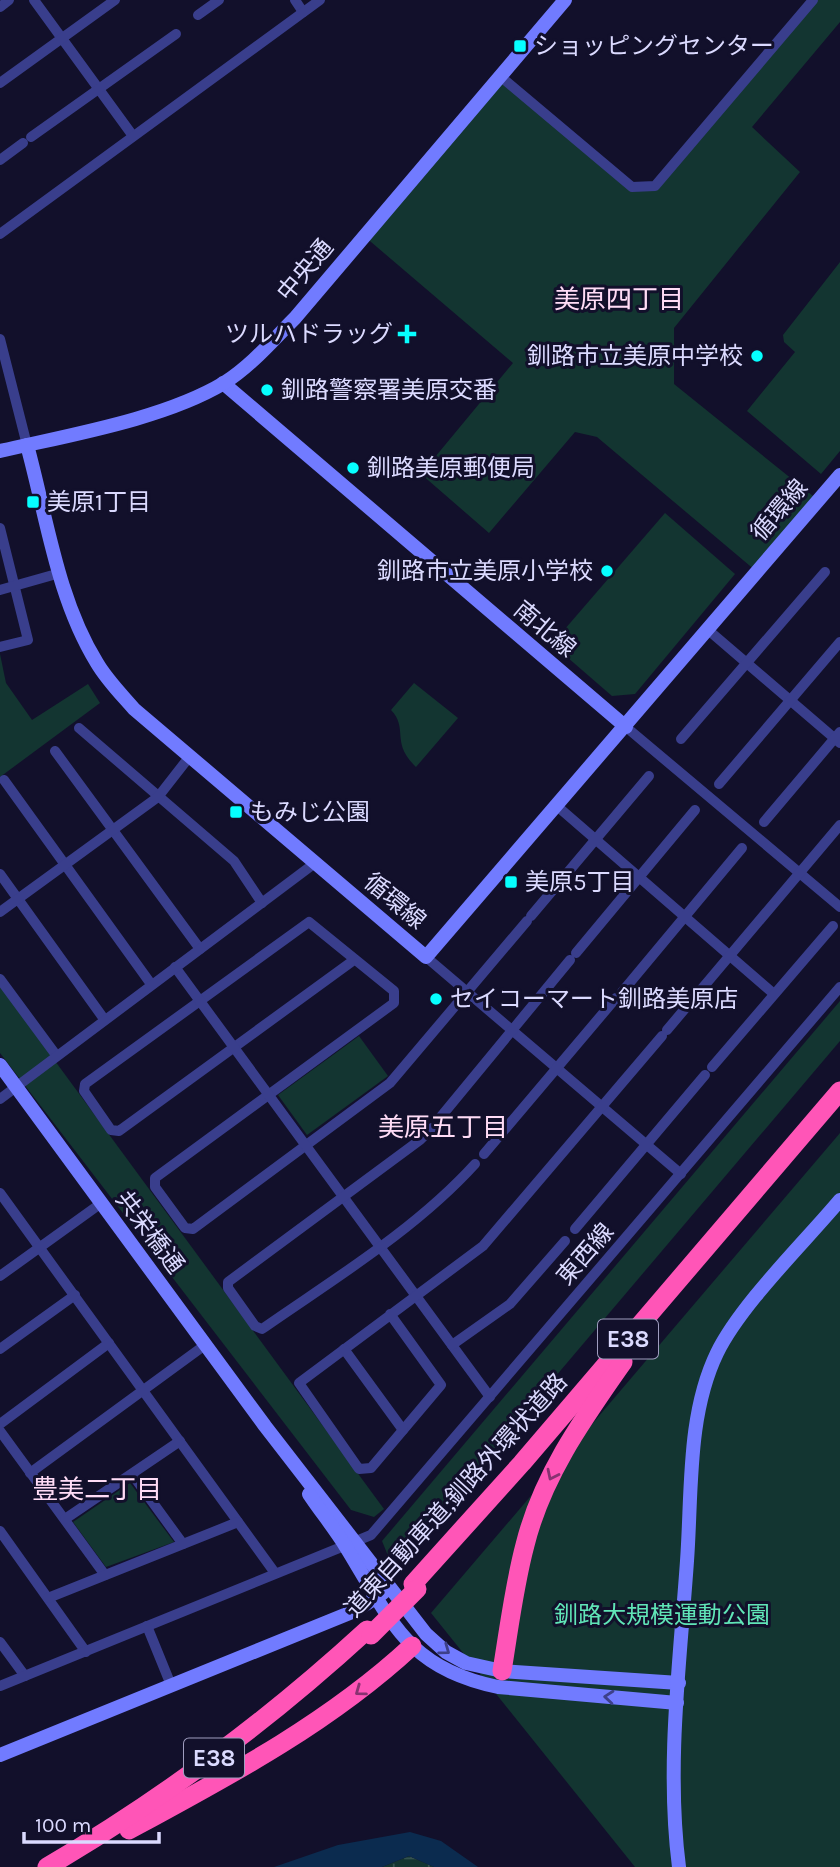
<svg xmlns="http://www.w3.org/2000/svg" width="840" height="1867" viewBox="0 0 840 1867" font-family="Karla,'Noto Sans JP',sans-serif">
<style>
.wetland{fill:url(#wetland-marsh)}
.park{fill:#133531}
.water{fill:#0b2b4f}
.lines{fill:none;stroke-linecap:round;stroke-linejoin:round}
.street{stroke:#393e8c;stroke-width:10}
.secondary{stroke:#717bff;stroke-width:14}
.highway{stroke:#ff55b7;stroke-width:19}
.highway-bridge{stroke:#ff55b7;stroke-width:19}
.oneway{stroke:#883271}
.oneway2{stroke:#3d408a}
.poi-dot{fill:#06ffff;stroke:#12102b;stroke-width:2.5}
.labels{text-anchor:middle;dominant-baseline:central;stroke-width:6;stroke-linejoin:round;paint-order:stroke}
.shield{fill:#12102b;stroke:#9f9dbf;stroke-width:2}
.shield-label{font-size:23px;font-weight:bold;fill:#dbdaff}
.poi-label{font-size:24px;fill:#dbdaff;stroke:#12102b;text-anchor:start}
.street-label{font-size:24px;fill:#dbdaff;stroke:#12102b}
.park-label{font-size:24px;fill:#60e5b7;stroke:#12102b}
.neighbourhood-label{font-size:26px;fill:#ffdcf6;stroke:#12102b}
</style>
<defs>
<pattern id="wetland-marsh" width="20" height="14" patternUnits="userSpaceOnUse" patternTransform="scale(1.75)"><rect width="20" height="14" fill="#133531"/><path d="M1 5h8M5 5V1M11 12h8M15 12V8" fill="none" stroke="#355250"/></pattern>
</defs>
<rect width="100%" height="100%" fill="#12102b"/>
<!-- wetland -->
<path class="wetland" d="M409,1856L434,1867H382Z"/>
<!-- park -->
<g class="park">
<path d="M813,0H840V22L752,127L800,172L674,328V384L818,500L756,571L597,437L575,432L489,533L421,474L513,363L364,236L500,76L632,187L655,186Z"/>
<path d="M840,262V451L821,474L747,411L795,352L784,342L783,335Z"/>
<path d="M665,513L735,574L635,694L612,696L552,644Z"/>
<path d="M0,654L6,683L32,720L88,684L100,703L0,777Z"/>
<path d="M414,683L458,718L416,767C390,742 409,729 391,710Z"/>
<path d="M0,986L384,1509L374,1517L351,1510L0,1053Z"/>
<path d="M840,1001V1041L393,1568L382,1541Z"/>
<path d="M359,1036L388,1076L307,1135L278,1095Z"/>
<path d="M840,1133V1867H635L431,1613Z"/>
<path d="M130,1483L174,1542L106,1567L73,1522Z"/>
</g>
<!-- water -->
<path class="water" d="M410,1832L441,1841L478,1867H434L409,1856L382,1867H274L338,1845Z"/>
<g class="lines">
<!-- street -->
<g class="street">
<path d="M34,0L133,136"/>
<path d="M295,0L303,12"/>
<path d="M0,7L9,0"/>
<path d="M198,15L219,0"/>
<path d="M500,76L632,187L655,186L813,0"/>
<path d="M0,83L115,0"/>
<path d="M31,137L176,34"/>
<path d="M0,160L23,143"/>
<path d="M0,234L320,0"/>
<path d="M0,339L27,445"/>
<path d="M0,528L28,640L0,647"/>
<path d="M0,590L60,573"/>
<path d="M707,629L840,743"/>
<path d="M626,727L840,907"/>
<path d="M79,728L234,861L262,903"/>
<path d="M681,739L825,572"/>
<path d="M55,751L200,949"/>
<path d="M4,780L151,984"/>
<path d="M719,784L840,642"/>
<path d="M557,806L774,994"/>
<path d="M764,822L840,732"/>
<path d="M0,874L104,1019"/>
<path d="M0,912L158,797L190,756"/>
<path d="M531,916L649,776"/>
<path d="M576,953L695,810"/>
<path d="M426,957L681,1174"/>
<path d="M354,960L119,1131L111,1130L84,1091L85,1084L309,922L394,991V1003L155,1178V1187L185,1228L193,1229L390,1083L527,921"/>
<path d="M175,967L490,1397"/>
<path d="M0,979L56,1055"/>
<path d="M622,992L742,848"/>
<path d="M667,1030L840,825"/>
<path d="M712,1067L833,926"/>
<path d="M0,1099L315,863"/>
<path d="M439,1119L570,960"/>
<path d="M432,1128L420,1140L228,1282V1288L255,1326L262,1329C335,1278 415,1230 475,1164"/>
<path d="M484,1154L616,998"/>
<path d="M0,1193L275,1573"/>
<path d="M575,1229L705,1075"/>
<path d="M0,1276L100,1204"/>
<path d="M390,1314L441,1385L371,1468L359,1469L299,1383L483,1246L662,1036"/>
<path d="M452,1345L510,1304L565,1241"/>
<path d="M0,1349L75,1295"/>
<path d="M344,1349L403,1430"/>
<path d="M0,1424L109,1343"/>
<path d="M0,1431L105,1575"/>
<path d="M30,1473L205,1345"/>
<path d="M132,1474L183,1544"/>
<path d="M65,1519L180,1441"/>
<path d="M0,1531L86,1652"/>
<path d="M48,1598L238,1522"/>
<path d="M147,1626L171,1685"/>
<path d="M0,1642L25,1676"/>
<path d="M0,1686L371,1535L840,987"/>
</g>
<!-- secondary -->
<g class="secondary">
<path d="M223,383L626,727"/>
<path d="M27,445C47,518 57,598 97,663C107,680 121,694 134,709L426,957L840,475"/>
<path d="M0,451C69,435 164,419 224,383C251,366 272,341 295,318L565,0"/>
<path d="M0,1065L265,1426L426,1634L446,1652L466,1663L502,1671L679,1683"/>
<path d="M309,1494C321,1512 335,1529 346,1547C391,1620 406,1668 498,1687L677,1703"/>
<path d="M0,1755L357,1610L383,1593"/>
<path d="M679,1867C666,1766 680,1662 687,1561C692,1492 687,1415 717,1353C741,1304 804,1243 840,1200"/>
</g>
<!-- highway -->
<g class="highway">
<path d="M413,1584L522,1463L840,1091"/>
<path d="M502,1671C509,1629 514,1586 525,1545C542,1476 583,1419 623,1362"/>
<path d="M129,1830C229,1776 329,1723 412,1646"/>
<path d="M47,1867C163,1799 269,1720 367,1630"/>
</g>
<!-- highway-bridge -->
<path class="highway-bridge" d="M371,1635L417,1589"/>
</g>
<!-- one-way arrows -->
<defs><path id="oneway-chevron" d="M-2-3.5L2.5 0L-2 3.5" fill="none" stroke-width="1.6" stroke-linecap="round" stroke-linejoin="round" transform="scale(1.75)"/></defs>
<g class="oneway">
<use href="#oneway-chevron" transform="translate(552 1475) rotate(116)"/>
<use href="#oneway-chevron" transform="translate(360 1691) rotate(144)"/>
</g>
<g class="oneway2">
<use href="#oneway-chevron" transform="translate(445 1650) rotate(36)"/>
<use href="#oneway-chevron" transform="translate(609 1697) rotate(-175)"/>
</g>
<!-- markers -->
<g class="poi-dot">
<rect x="513" y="39" width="14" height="14" rx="3.5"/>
<path d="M403.5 323.5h7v7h7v7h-7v7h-7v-7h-7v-7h7z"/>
<circle cx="757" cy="356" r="7"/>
<circle cx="267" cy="390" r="7"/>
<circle cx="353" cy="468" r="7"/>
<rect x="26" y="495" width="14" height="14" rx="3.5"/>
<circle cx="607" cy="571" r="7"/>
<rect x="229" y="805" width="14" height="14" rx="3.5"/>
<rect x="504" y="875" width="14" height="14" rx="3.5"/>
<circle cx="436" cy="999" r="7"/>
</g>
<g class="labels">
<!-- shield labels -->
<g class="shield">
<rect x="598" y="1319.5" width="60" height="39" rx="5"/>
<rect x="184" y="1738.5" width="60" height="39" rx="5"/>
</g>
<g class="shield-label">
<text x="628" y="1339">E38</text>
<text x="214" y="1758">E38</text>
</g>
<!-- poi labels -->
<g class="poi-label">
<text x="534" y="46">ショッピングセンター</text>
<text x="393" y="334" text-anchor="end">ツルハドラッグ</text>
<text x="743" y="356" text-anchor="end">釧路市立美原中学校</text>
<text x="281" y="390">釧路警察署美原交番</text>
<text x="367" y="468">釧路美原郵便局</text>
<text x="47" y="502">美原1丁目</text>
<text x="593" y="571" text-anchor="end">釧路市立美原小学校</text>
<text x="250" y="812">もみじ公園</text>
<text x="525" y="882">美原5丁目</text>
<text x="450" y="999">セイコーマート釧路美原店</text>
</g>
<!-- street labels -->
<g class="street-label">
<text transform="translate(305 270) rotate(-50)">中央通</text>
<text transform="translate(779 510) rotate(-49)">循環線</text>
<text transform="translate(545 629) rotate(40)">南北線</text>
<text transform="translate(395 901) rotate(40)">循環線</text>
<text transform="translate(150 1232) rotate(53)">共栄橋通</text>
<text transform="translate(585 1254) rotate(-49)">東西線</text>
<text transform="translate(456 1495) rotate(-48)">道東自動車道;釧路外環状道路</text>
</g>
<!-- park labels -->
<g class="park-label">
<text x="662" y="1615">釧路大規模運動公園</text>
</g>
<!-- neighbourhood labels -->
<g class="neighbourhood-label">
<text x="619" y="299">美原四丁目</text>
<text x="443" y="1127">美原五丁目</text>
<text x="97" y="1489">豊美二丁目</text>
</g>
</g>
<!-- scale -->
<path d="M24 1832v10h135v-10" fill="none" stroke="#dbdaff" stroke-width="3.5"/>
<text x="35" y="1832" font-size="21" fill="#dbdaff" stroke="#12102b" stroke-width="5" paint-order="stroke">100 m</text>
</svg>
